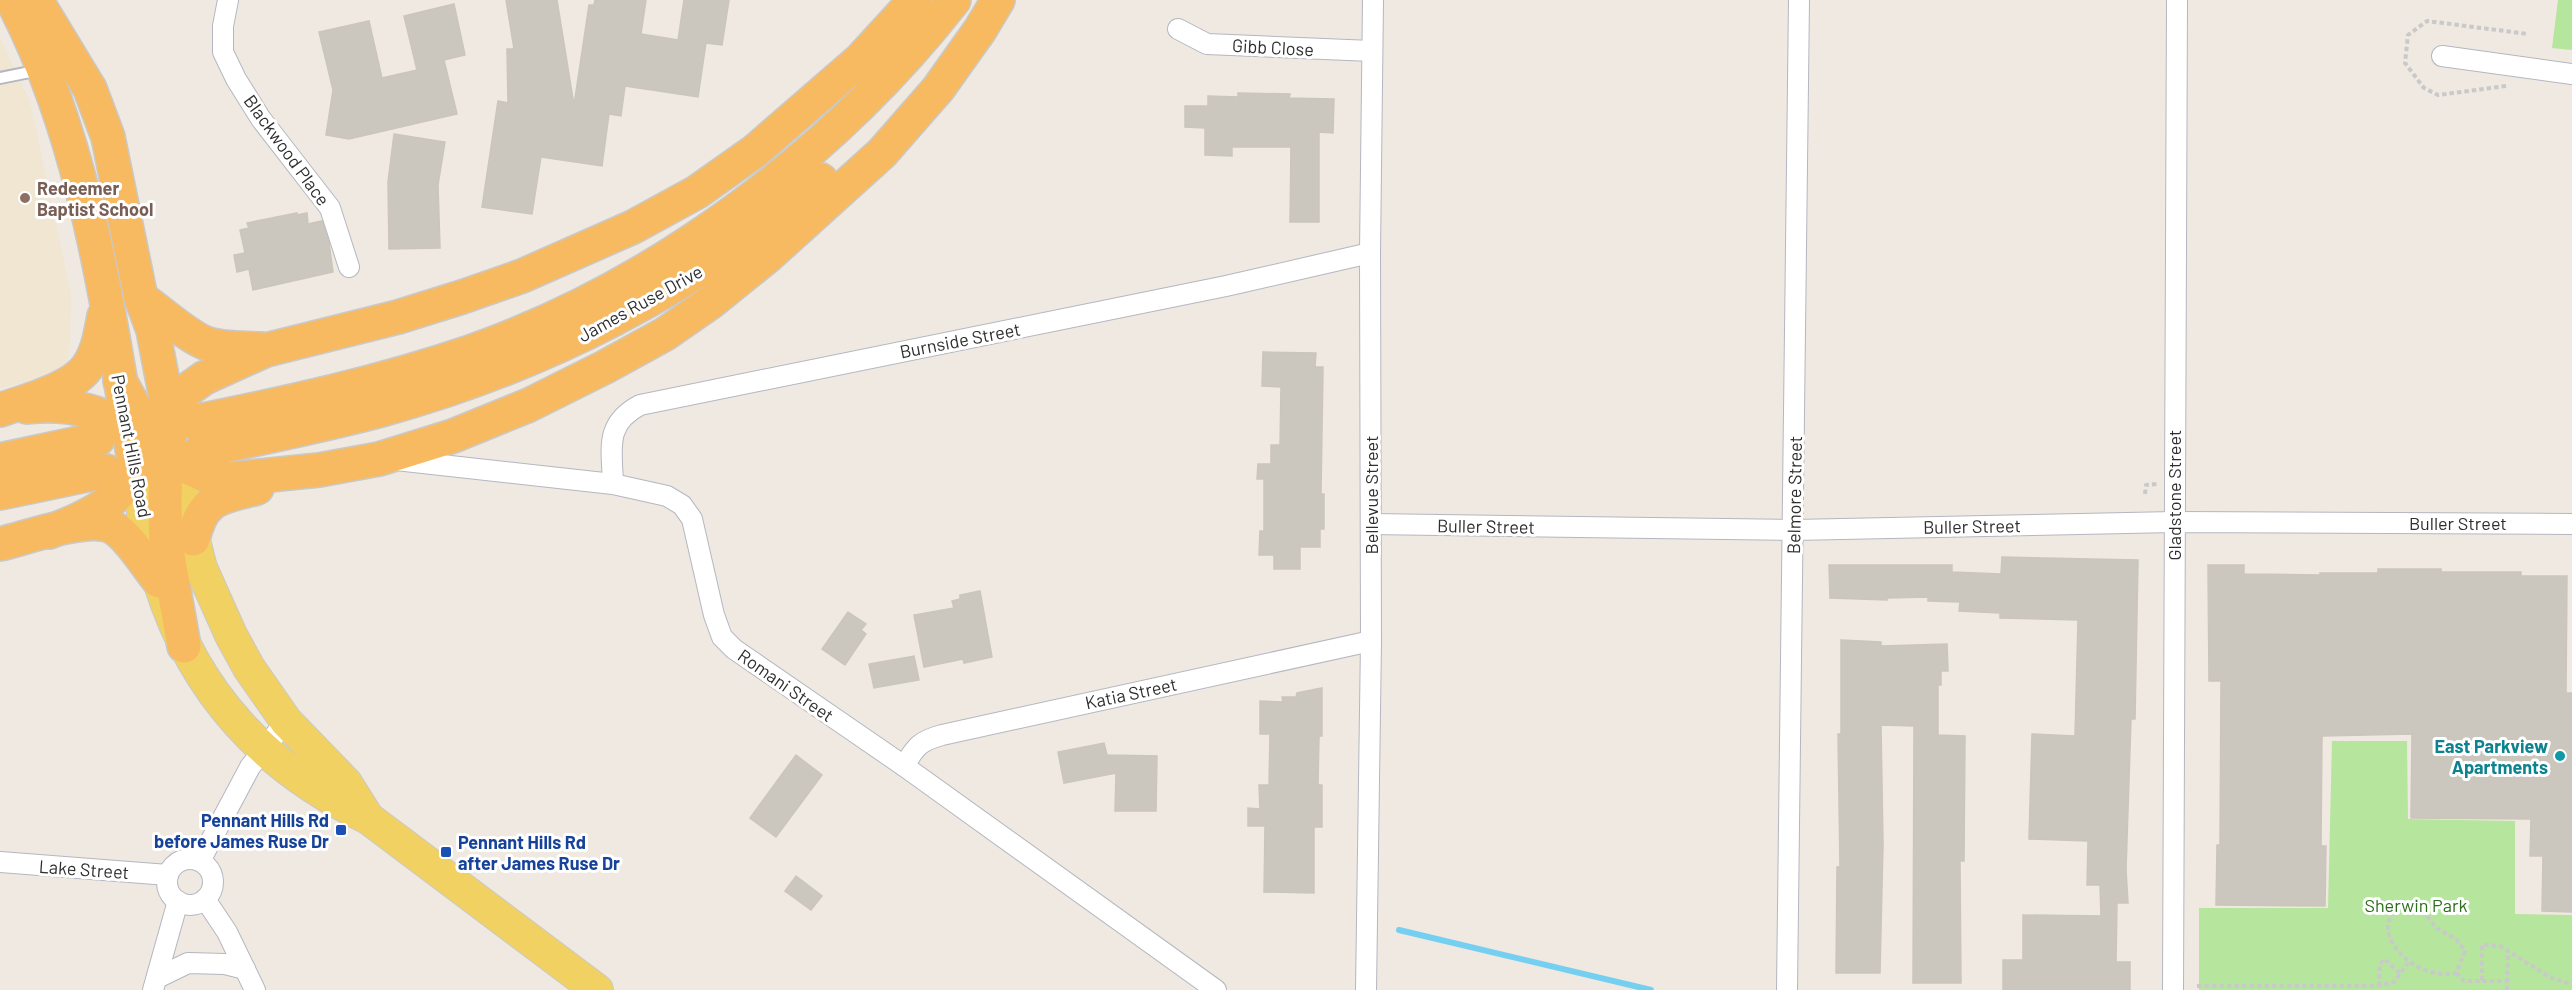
<svg xmlns="http://www.w3.org/2000/svg" width="2572" height="990" viewBox="0 0 2572 990" font-family="Barlow,sans-serif">
<style>
.education{fill:#f0e6d1}
.green{fill:#b6e59e}
.lines{fill:none;stroke-linecap:round;stroke-linejoin:round}
.stream{stroke:#75cff0;stroke-width:6}
.building{fill:#cbc7bf;stroke:#cbc5ba;stroke-width:1.5}
.service-casing{stroke:#b4b7c1;stroke-width:14}
.minor-casing{stroke:#b4b7c1;stroke-width:22}
.primary-casing{stroke:#c9c9c9;stroke-width:34}
.trunk-casing{stroke:#c9c9c9;stroke-width:36}
.path{stroke:#c9c9c9;stroke-width:4;stroke-dasharray:4.5 3;stroke-linecap:butt}
.service{stroke:#fff;stroke-width:10}
.minor{stroke:#fff;stroke-width:20}
.primary{stroke:#f2d163;stroke-width:32}
.trunk{stroke:#f8ba60;stroke-width:33}
.education-dot{fill:#8d6e63;stroke:#fff;stroke-width:2}
.culture-dot{fill:#0f9aa8;stroke:#fff;stroke-width:2}
.transit-dot{fill:#1a4fb4;stroke:#fff;stroke-width:2}
.labels{text-anchor:middle;dominant-baseline:central;stroke-width:6;stroke-linejoin:round;paint-order:stroke}
.street-label{font-size:18px;fill:#2e2e2e;stroke:#fff}
.education-label{font-size:18px;font-weight:bold;fill:#785e54;stroke:#fff;text-anchor:start}
.culture-label{font-size:18px;font-weight:bold;fill:#0d838f;stroke:#fff;text-anchor:end}
.transit-label{font-size:18px;font-weight:bold;fill:#164399;stroke:#fff;text-anchor:end}
.park-label{font-size:18px;fill:#2c6e1b;stroke:#fff}
</style>
<rect width="100%" height="100%" fill="#efe9e1"/>
<!-- education -->
<path class="education" d="M0,38L30,102L71,295L70,339L66,373L0,388Z"/>
<!-- green -->
<g class="green">
<path d="M2558,0H2572V50L2552,48Z"/>
<path d="M2332,741H2407L2408,819L2515,821V914L2572,915V990H2199V908H2328Z"/>
</g>
<g class="lines">
<!-- stream -->
<path class="stream" d="M1399,930L1651,990"/>
</g>
<!-- building -->
<g class="building">
<path d="M506,0H557L574,105L589,5H594L595,0H646L641,34L678,40L684,0H729L722,45L706,43L698,97L625,86L621,116L609,114L602,166L541,157L532,214L482,207L498,101L508,103L507,49H514Z"/>
<path d="M454,4L465,55L444,60L457,114L349,139L326,135L333,90L319,32L369,21L382,78L417,70L404,16Z"/>
<path d="M1238,93L1290,94L1289,98L1334,99L1333,133L1319,132V222H1290L1291,147H1232V156L1205,155V128L1185,127V106H1208V96L1238,97Z"/>
<path d="M394,134L445,142L438,185L440,248L389,249L388,182Z"/>
<path d="M297,213V215L307,213L308,224L322,221L329,243L333,272L253,290L249,269L237,272L234,255L245,253L240,230L249,228L247,223Z"/>
<path d="M1263,352L1316,353L1315,367H1323L1321,494H1324V529H1320V547H1300V569H1274V555H1259L1260,531H1264V479H1257L1258,464H1271V445H1280L1281,387L1262,386Z"/>
<path d="M2002,557L2138,560L2135,719H2131L2126,870L2128,903H2117L2116,962H2130V990H2003V960H2023V915L2101,916L2100,885H2087L2088,841L2029,839L2032,734L2075,736L2078,620L2000,618V613L1959,611L1960,602L1928,601V597L1887,598V600L1830,598L1829,565H1952V572L2001,574Z"/>
<path d="M2208,565H2244V574L2320,575V573H2378V569H2441V572H2521V576H2567L2566,693H2572V912L2542,911L2543,856H2530L2531,819L2411,818L2412,734L2322,736L2321,846H2326L2325,906L2216,905L2217,845H2220L2221,681H2209Z"/>
<path d="M980,591L992,657L964,663L963,659L924,667L914,615L954,608L952,601L960,599V595Z"/>
<path d="M848,612L866,624L861,630L866,634L845,665L822,649Z"/>
<path d="M1841,640L1881,642V646L1947,644L1948,671H1941V685H1938V735L1965,736L1964,861H1960L1961,983H1913L1914,726L1881,725L1883,844L1880,973H1836L1837,867H1840L1838,734H1841Z"/>
<path d="M914,656L919,680L874,688L869,664Z"/>
<path d="M1322,688V736H1319L1318,785H1322V827H1314V893L1264,892L1265,826H1248V808L1260,809L1259,785H1269L1270,734H1260V701L1283,702L1282,697H1296L1297,693Z"/>
<path d="M1104,743L1107,755L1157,756L1156,811H1115L1116,773L1064,783L1058,752Z"/>
<path d="M796,755L822,775L776,837L750,818Z"/>
<path d="M796,876L822,896L811,910L785,891Z"/>
</g>
<g class="lines">
<defs>
<path id="service" d="M0,78L40,70"/>
<g id="minor">
<path d="M228,0L223,26V52L236,79L261,119L330,208L349,267"/>
<path d="M1178,29L1207,44L1372,51"/>
<path d="M2442,56L2572,74"/>
<path d="M396,460L613,484L667,496L682,505L692,519L714,615L722,637L734,649L904,766L1216,990"/>
<path d="M613,484C612,449 604,424 640,405L1226,286L1370,253"/>
<path d="M1371,524L1794,530L2174,522L2572,524"/>
<path d="M904,766C916,746 920,741 942,735L1371,641"/>
<circle cx="190" cy="882" r="23"/>
<path d="M200,861L250,767L286,721"/>
<path d="M0,862L168,875"/>
<path d="M205,899L227,932L255,990"/>
<path d="M157,978L188,963L225,964L245,969"/>
<path d="M153,990L178,901"/>
<path d="M1366,990L1371,641L1370,253L1373,0"/>
<path d="M1787,990L1799,0"/>
<path d="M2173,990L2177,0"/>
</g>
<g id="primary">
<path d="M178,458L183,498L201,568L231,635L249,668L286,721L346,783L368,818"/>
<path d="M136,472C143,509 148,548 160,584C195,694 265,768 368,818L597,990"/>
</g>
<g id="trunk">
<path d="M12,0C88,145 108,313 136,472"/>
<path d="M36,0L90,89L108,137L141,298L153,330L171,424"/>
<path d="M141,298C160,311 189,338 208,344C224,349 244,348 261,349"/>
<path d="M120,381L146,428L189,468L209,477L231,479L319,470L379,459L453,436L529,405L605,367L665,334L711,302L768,256L882,153L938,89L980,30L998,0"/>
<path d="M27,407C67,402 110,411 140,440"/>
<path d="M0,410C25,401 73,389 88,366C98,352 101,332 104,316"/>
<path d="M194,422C287,403 379,383 470,352C656,287 833,155 954,0"/>
<path d="M200,451C260,438 321,426 381,410C542,366 695,288 821,180"/>
<path d="M0,460L98,439"/>
<path d="M0,493L106,471"/>
<path d="M49,532C89,516 133,498 142,451"/>
<path d="M193,539C203,497 219,498 257,488"/>
<path d="M0,544C26,538 90,514 114,528C130,538 146,565 159,581"/>
<path d="M184,646L166,545L165,505L166,447L183,393L204,378L266,350L398,317L462,297L522,276L633,227L697,192L755,151L861,59L915,0"/>
</g>
</defs>
<!-- service casing -->
<use href="#service" class="service-casing"/>
<!-- minor casing -->
<use href="#minor" class="minor-casing"/>
<!-- primary casing -->
<use href="#primary" class="primary-casing"/>
<!-- trunk casing -->
<use href="#trunk" class="trunk-casing"/>
<!-- path -->
<g class="path">
<path d="M2506,86L2438,95L2424,88L2405,63L2408,35L2427,21L2528,34"/>
<path d="M2145,494L2146,485L2157,484"/>
<path d="M2403,903L2419,905L2436,928L2457,940L2465,951L2456,973C2416,982 2361,931 2403,903Z"/>
<path d="M2456,973L2464,981H2482V945L2500,946L2551,978L2572,984"/>
<path d="M2482,981H2507"/>
<path d="M2197,986H2377L2394,982L2408,963"/>
<path d="M2379,986L2380,964L2384,959L2401,974"/>
<path d="M2507,990L2508,951"/>
</g>
<!-- service -->
<use href="#service" class="service"/>
<!-- minor -->
<use href="#minor" class="minor"/>
<!-- primary -->
<use href="#primary" class="primary"/>
<!-- trunk -->
<use href="#trunk" class="trunk"/>
</g>
<!-- markers -->
<circle class="education-dot" cx="25" cy="198" r="6"/>
<circle class="culture-dot" cx="2560" cy="756" r="6"/>
<g class="transit-dot">
<rect x="335" y="824" width="12" height="12" rx="3"/>
<rect x="440" y="846" width="12" height="12" rx="3"/>
</g>
<g class="labels">
<!-- street labels -->
<g class="street-label">
<text transform="translate(1273 47) rotate(3)">Gibb Close</text>
<text transform="translate(287 150) rotate(54)">Blackwood Place</text>
<text transform="translate(640 303) rotate(-29)">James Ruse Drive</text>
<text transform="translate(960 340) rotate(-11)">Burnside Street</text>
<text transform="translate(132 446) rotate(79)">Pennant Hills Road</text>
<text transform="translate(1371 495) rotate(-90)">Bellevue Street</text>
<text transform="translate(1794 495) rotate(-89)">Belmore Street</text>
<text transform="translate(2174 495) rotate(-90)">Gladstone Street</text>
<text x="2458" y="523">Buller Street</text>
<text transform="translate(1486 526) rotate(1)">Buller Street</text>
<text transform="translate(1972 526) rotate(-1)">Buller Street</text>
<text transform="translate(786 685) rotate(35)">Romani Street</text>
<text transform="translate(1131 693) rotate(-12)">Katia Street</text>
<text transform="translate(84 869) rotate(4)">Lake Street</text>
</g>
<!-- education labels -->
<g class="education-label">
<text x="37" y="188">Redeemer<tspan x="37" dy="21">Baptist School</tspan></text>
</g>
<!-- culture labels -->
<g class="culture-label">
<text x="2548" y="746">East Parkview<tspan x="2548" dy="21">Apartments</tspan></text>
</g>
<!-- transit labels -->
<g class="transit-label">
<text x="329" y="820">Pennant Hills Rd<tspan x="329" dy="21">before James Ruse Dr</tspan></text>
<text x="458" y="842" text-anchor="start">Pennant Hills Rd<tspan x="458" dy="21">after James Ruse Dr</tspan></text>
</g>
<!-- park labels -->
<g class="park-label">
<text x="2416" y="905">Sherwin Park</text>
</g>
</g>
</svg>
